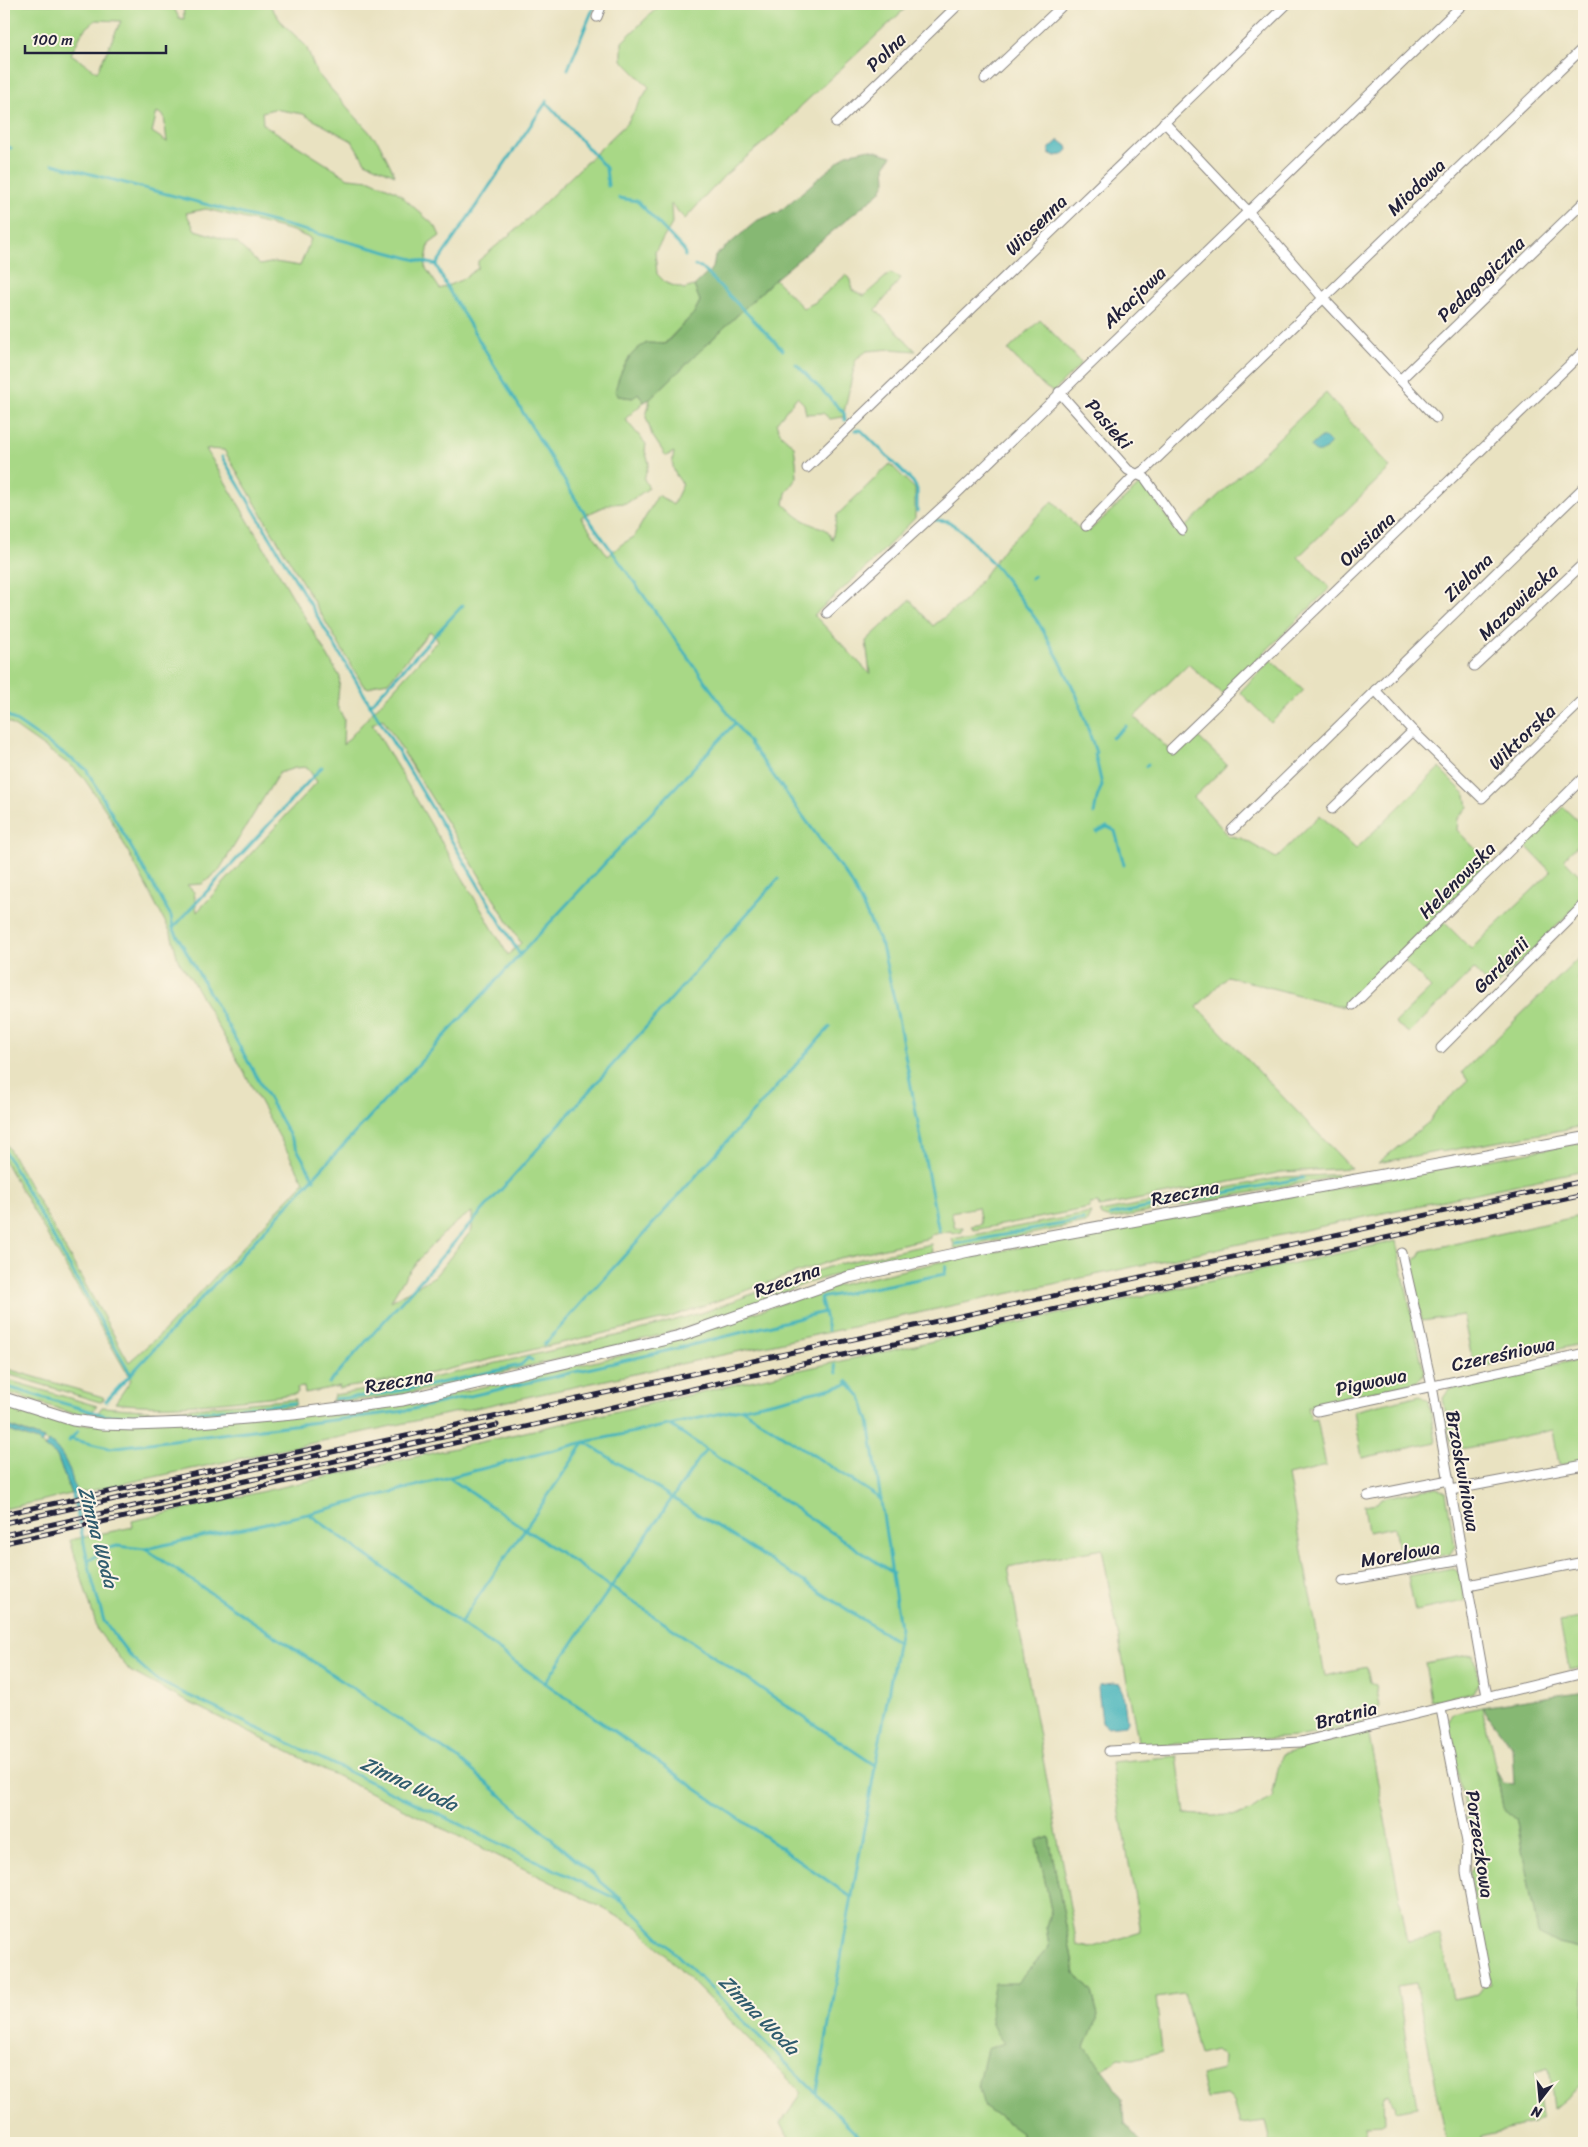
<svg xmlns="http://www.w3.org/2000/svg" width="1588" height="2147" viewBox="0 0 1588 2147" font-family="Sriracha,sans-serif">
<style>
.green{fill:#a8d886;stroke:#657d60;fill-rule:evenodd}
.forest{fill:#86b873;stroke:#546d57}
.water{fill:#44b4bb;stroke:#336b7b}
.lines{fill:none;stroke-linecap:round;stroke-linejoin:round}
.stream{stroke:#44b4bb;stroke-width:3}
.minor-casing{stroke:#86827e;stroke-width:11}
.tertiary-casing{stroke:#86827e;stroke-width:13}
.minor{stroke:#fff;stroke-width:9}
.tertiary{stroke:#fff;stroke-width:11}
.rail-casing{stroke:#22223b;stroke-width:5}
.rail{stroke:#fcf5e5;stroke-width:3;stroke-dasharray:9;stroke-linecap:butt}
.labels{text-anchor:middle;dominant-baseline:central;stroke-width:4;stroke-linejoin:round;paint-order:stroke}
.street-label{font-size:19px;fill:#22223b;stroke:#fcf5e5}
.water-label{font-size:20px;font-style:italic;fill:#305c6e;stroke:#fcf5e5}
</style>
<rect width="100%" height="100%" fill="#fcf5e5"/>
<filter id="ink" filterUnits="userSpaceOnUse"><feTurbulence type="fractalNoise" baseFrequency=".02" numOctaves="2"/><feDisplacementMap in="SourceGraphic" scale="10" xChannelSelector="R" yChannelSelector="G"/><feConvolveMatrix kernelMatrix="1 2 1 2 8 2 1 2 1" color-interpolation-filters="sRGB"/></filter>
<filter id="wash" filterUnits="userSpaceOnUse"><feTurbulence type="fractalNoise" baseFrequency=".0096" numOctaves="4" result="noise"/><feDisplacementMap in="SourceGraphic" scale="20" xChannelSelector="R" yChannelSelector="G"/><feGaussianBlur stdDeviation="1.12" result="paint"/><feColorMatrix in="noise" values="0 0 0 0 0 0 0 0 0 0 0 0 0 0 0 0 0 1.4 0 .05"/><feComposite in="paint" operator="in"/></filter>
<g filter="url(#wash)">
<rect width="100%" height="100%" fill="#e9e2c1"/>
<!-- green -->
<g class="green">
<path d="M4,4H172L179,18L184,19L183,4H269L282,23L306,46L316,72L379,143L395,175L365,162L352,141L303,114L274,109L262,112L263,124L348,178L370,180L396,191L436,227L440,236L429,244L425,267L440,289L461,280L478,268V261L519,227L627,123L649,87L622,60V42L661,4H795L807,11L815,4H910L801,106L782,127L724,176L685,219L671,204L672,224L655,252L657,274L666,283L684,289L694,286L700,301L694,313L664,344L646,343L618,396L633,398L638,393L644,402L625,419L646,444L645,451L649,463L644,479L649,488L627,503L610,504L581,517L608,556L622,544L634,537L658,495L673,505L683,484C673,473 671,467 674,452L666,456L652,435L646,417L650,399L775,279L803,308L814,303L846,275L850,280L852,290L864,296L890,273L901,278L876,310L916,351L891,349L867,351L856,359L843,417L830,419L823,413L806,414L804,404L797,397L776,423L781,434L794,446L796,461L797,477L786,493L784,504C791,511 798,518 807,522C820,530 825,523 832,540L837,515L890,464L915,489V518L872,562L814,615L870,674L866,641L910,600L933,626L966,600L1006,546L1053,501L1081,531H1089L1143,482L1168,519L1181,531L1326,393L1390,468L1298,557L1330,588L1222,694L1188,664L1134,717L1173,753L1195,734L1227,765L1194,797L1229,836L1241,838L1276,858L1320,815L1356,849L1439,768L1466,795L1468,807L1458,818L1457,830L1490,864L1343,1007L1227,976L1197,1007L1351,1168L1282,1172L1099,1207L1098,1203L1090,1204V1208L974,1230L971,1226L981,1224L978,1207L951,1212L955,1228L963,1227L962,1232L952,1234L951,1231L930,1235V1238L839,1258L665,1319L432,1373L338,1389L340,1386L305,1393L304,1387L297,1388L298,1391L296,1394C236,1400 175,1410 115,1403L131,1380L4,1160V1140L129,1362L163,1332L304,1182L239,1063L192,980L178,960L171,933L107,812L85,780L74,768L4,719ZM96,20L121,21L97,72L71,54L83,31ZM157,112L164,116L167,142L152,132ZM206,209L293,231L311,239L300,266L275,262L260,265L237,243L195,230L186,213ZM206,449L224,450L363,685L369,688L377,684L388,682L430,631L438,640L343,745L344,719L337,706L340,677ZM383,719L521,943L508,955L372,724ZM307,767L317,782L197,912L194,892L187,885L202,884L218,872L279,773L295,768ZM472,1212V1230L435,1276L391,1301C405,1271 444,1228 472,1212Z"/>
<path d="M1040,320L1082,363L1053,392L1042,385L1008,350Z"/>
<path d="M1271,660L1304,690L1271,723L1240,692Z"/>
<path d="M1563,807L1584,827V838L1564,859L1584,880V899L1493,989L1474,969L1409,1033L1395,1023L1431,988L1404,961L1444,922L1471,949L1551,872L1524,844Z"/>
<path d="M1584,953V963L1578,979L1584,982V1126L1441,1152L1440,1150L1436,1152L1378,1163L1429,1122L1438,1108L1468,1081L1462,1072Z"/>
<path d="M1584,1142V1170L89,1491L76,1493C63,1443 50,1440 4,1425V1403L80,1425L411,1403L633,1353L831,1287L935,1263Z"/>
<path d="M1350,1174L1111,1219L1102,1216L1100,1212L1284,1177Z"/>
<path d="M1091,1213L1086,1223L955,1249L952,1239Z"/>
<path d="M1584,1215V1343L1474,1369L1463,1315L1422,1321L1412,1271L1413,1263L1422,1251Z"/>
<path d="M1396,1241L1424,1373L1418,1381L1308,1407L1311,1420L1317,1419L1326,1466L1288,1475L1325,1676L1367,1667L1370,1682L1376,1685L1380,1706L1371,1719L1341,1729L1297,1737L1139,1746L1102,1549L1008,1567L1077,1945L1090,1948L1141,1932L1111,1762L1177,1756L1185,1814L1213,1816L1244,1814L1272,1798L1281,1755L1368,1730L1408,1942L1440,1936L1453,1999L1477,1994L1483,1986L1491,1984L1469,1872L1475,1864L1479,1848L1471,1842L1448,1723L1453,1713L1482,1707L1496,1768L1503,1807L1516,1818L1538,1932L1559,1944L1584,1950V2087L1583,2084L1554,2108L1549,2068L1536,2072L1542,2117L1534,2124L1481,2136V2143H1447L1416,1983L1397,1986L1417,2107L1396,2111L1388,2093L1383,2095L1384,2124L1365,2125L1368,2143H1270L1265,2121L1240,2124L1234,2102L1227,2096L1207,2099L1201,2075L1222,2070L1223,2057L1215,2050L1200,2054L1184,1994L1156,1998L1162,2051L1133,2059L1118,2058L1103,2070L1085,2047L1098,2015L1092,1992L1075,1974L1049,1837L1037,1842L1051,1910L1046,1926L1049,1947L1017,1983L1004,2043L984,2106L1021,2132V2143H791L781,2123L802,2093L639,1928L595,1904L176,1696L130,1671L98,1631L70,1540L133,1527L132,1521L781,1374Z"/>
<path d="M931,1244L932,1253L849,1271L807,1283L713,1320L653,1337L436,1388L395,1396L333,1403L332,1401L334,1395L405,1384L633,1332L704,1312L803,1275L838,1264Z"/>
<path d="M1584,1358V1461L1559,1465L1553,1430L1452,1451L1443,1398L1450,1389Z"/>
<path d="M4,1368L103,1397L104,1399L100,1402L93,1400L4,1373Z"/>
<path d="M4,1379L97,1406L88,1416L68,1412L4,1391Z"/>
<path d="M1420,1395L1429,1401L1436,1442L1362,1458L1354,1411Z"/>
<path d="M296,1399L295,1406C230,1413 161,1425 95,1417L102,1407L156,1411Z"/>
<path d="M4,1429L38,1441L57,1456L71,1494L4,1509Z"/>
<path d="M1437,1487L1446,1493L1455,1546L1450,1554L1401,1563L1394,1527L1368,1532L1364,1505L1377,1503L1381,1498Z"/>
<path d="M1452,1568L1460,1573L1465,1601L1415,1611L1408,1576Z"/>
<path d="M1584,1617V1667L1569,1670L1560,1622Z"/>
<path d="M1474,1654L1480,1682L1473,1692L1431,1701L1425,1663Z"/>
</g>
<!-- forest -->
<g class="forest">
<path d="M869,149L892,156L885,166L886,181L880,192L775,279L650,399L644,402L638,393L633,398L618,396L615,391C619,374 628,352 645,344C650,342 659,344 665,344L694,313L700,301L694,286L713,268L715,256L758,220L779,212L847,154Z"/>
<path d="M1584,1691V1950L1559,1944L1538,1933L1516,1818L1503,1808L1496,1768L1503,1783L1514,1784L1512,1747L1482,1707Z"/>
<path d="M1049,1837L1075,1974L1092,1992L1098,2015L1085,2047L1113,2083L1122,2099L1124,2123L1142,2143H1021V2132L984,2106L978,2086L987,2049L1004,2043C986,2023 989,2008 995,1983H1017L1049,1947L1046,1926L1051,1910L1037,1842Z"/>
</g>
<!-- water -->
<g class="water">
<path d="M1059,140L1067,146L1068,150L1063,155L1055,156L1049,153V149Z"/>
<path d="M1320,438H1326L1331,443C1326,449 1320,456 1313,450L1311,446Z"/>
<path d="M4,1425L44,1439L41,1444L38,1441L4,1429Z"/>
<path d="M49,1441C66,1454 71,1473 76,1493L71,1494L57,1456L45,1447Z"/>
<path d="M1113,1683L1119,1684L1123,1693L1127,1721L1125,1725L1108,1727L1102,1722L1098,1688L1100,1685Z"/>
</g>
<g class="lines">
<!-- stream -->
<g class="stream">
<path d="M568,69L595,4"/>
<path d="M547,101L436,265L448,289L581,508L735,723L851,882L882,946L895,1003L939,1232"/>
<path d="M546,102L606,168L608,186"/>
<path d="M4,146L11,148"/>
<path d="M53,164L436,265"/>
<path d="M619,198L637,201L684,250L685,256"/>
<path d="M695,266L701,267L783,350"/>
<path d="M796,364L844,413L845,420"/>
<path d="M855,430H861L913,482L917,489V511"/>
<path d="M222,457L520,955"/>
<path d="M935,520L948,521L963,532L998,569L1038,622L1059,659L1077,696L1096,753"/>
<path d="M1031,578L1034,576"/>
<path d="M370,705L463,605"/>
<path d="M4,713L86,769L171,916L173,928L314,1179"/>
<path d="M1112,738L1126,726"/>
<path d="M1146,766L1148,764"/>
<path d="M1094,814L1097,798L1102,785L1095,754"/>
<path d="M1107,827L1115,831L1124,865"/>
<path d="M1097,832L1107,827"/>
<path d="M173,928L322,767"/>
<path d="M4,1150L131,1375"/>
<path d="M1110,1215L1303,1178"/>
<path d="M956,1244L1083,1220"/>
<path d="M824,1312L828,1330"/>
<path d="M544,1345L830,1027"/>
<path d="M835,1365L837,1373"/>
<path d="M329,1383L778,879"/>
<path d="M4,1386L107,1416L190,1413L294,1403"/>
<path d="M335,1399C398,1394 459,1379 521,1365L528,1358L532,1360"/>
<path d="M106,1401L735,723"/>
<path d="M742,1409L881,1499"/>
<path d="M670,1425L893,1573"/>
<path d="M70,1439L109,1448L405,1411L683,1347L824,1312L820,1298L945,1274L946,1266"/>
<path d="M69,1441L78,1431"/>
<path d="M448,1477L876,1766"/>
<path d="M72,1490L93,1583L104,1621L130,1656L158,1681L625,1903L866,2143"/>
<path d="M309,1514L508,1657L851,1897"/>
<path d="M145,1549L308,1514L585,1442L669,1425L850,1384"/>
<path d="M88,1561L108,1548L117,1546L145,1549L460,1760L622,1900"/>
<path d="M460,1623L585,1442L898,1642"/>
<path d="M545,1683L706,1449"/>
<path d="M817,2091L900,1628L869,1421L861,1397L847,1381"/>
</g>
</g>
</g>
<g filter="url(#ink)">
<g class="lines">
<defs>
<g id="minor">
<path d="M597,17L602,4"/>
<path d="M985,79L1064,4"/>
<path d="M1164,122L1247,210L1323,298L1436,418"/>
<path d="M836,123L959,4"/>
<path d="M1400,380L1584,202"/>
<path d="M1059,392L1128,470L1145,478L1182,530"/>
<path d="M807,468L1287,4"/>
<path d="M1086,526L1133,477L1146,469L1584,47"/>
<path d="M827,613L954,496L1463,4"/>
<path d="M1474,666L1584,563"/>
<path d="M1413,731L1482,798L1584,699"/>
<path d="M1171,749L1584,351"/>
<path d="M1332,809L1413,731L1375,690"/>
<path d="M1232,830L1584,487"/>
<path d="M1353,1005L1584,777"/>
<path d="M1441,1048L1584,905"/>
<path d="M1402,1253L1432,1386L1487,1696"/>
<path d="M1317,1411L1581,1354"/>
<path d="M1451,1490L1584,1465"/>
<path d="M1368,1496L1449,1480"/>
<path d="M1343,1581L1462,1559"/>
<path d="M1468,1585L1584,1562"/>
<path d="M1441,1709L1467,1842L1466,1872L1487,1983"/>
<path d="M1109,1751L1301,1742L1584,1673"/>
</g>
<path id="tertiary" d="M4,1398L73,1420L101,1424L133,1425L188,1423L293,1414L403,1400L680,1336L849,1277L969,1251L1584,1138"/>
</defs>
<!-- minor casing -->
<use href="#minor" class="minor-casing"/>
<!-- tertiary casing -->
<use href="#tertiary" class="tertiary-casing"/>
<!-- minor -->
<use href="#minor" class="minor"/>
<!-- tertiary -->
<use href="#tertiary" class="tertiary"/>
<defs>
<g id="rail">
<path d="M4,1514L321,1447"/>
<path d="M4,1523L1584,1181"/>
<path d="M4,1535L497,1425"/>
<path d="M4,1543L199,1501L820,1360L1584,1195"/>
</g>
</defs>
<!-- rail casing -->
<use href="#rail" class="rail-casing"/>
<!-- rail -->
<use href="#rail" class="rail"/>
</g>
</g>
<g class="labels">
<!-- street labels -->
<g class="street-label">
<text transform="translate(886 52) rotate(-44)">Polna</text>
<text transform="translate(1416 187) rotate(-44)">Miodowa</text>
<text transform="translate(1036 225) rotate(-44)">Wiosenna</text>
<text transform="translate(1481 279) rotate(-44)">Pedagogiczna</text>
<text transform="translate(1134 297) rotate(-44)">Akacjowa</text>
<text transform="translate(1109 424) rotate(49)">Pasieki</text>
<text transform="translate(1367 539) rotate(-44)">Owsiana</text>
<text transform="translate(1468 577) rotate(-44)">Zielona</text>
<text transform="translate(1518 602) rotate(-43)">Mazowiecka</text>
<text transform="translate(1522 737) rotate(-44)">Wiktorska</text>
<text transform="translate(1457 880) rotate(-45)">Helenowska</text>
<text transform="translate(1501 965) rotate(-45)">Gardenii</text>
<text transform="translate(1185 1193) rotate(-11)">Rzeczna</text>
<text transform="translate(787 1280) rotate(-20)">Rzeczna</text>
<text transform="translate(1503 1354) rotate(-12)">Czereśniowa</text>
<text transform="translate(399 1381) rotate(-10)">Rzeczna</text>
<text transform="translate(1371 1382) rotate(-12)">Pigwowa</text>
<text transform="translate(1463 1471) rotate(80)">Brzoskwiniowa</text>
<text transform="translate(1400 1554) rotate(-10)">Morelowa</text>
<text transform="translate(1346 1715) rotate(-14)">Bratnia</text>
<text transform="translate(1480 1844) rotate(82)">Porzeczkowa</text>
</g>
<!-- water labels -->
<g class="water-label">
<text transform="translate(98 1537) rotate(75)">Zimna Woda</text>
<text transform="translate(409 1784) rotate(25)">Zimna Woda</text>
<text transform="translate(759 2015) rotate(45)">Zimna Woda</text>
</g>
</g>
<!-- margin -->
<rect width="1588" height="2147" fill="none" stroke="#fcf5e5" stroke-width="20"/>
<!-- north arrow -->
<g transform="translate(1540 2100) rotate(196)" stroke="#fcf5e5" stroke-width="4" paint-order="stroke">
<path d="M0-4L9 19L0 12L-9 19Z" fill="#22223b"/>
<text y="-8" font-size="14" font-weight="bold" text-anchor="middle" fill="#22223b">N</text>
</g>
<!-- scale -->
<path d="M25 45v8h141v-8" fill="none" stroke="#22223b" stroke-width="2.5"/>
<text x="32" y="45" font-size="15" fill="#22223b" stroke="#fcf5e5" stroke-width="4" paint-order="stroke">100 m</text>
</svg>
